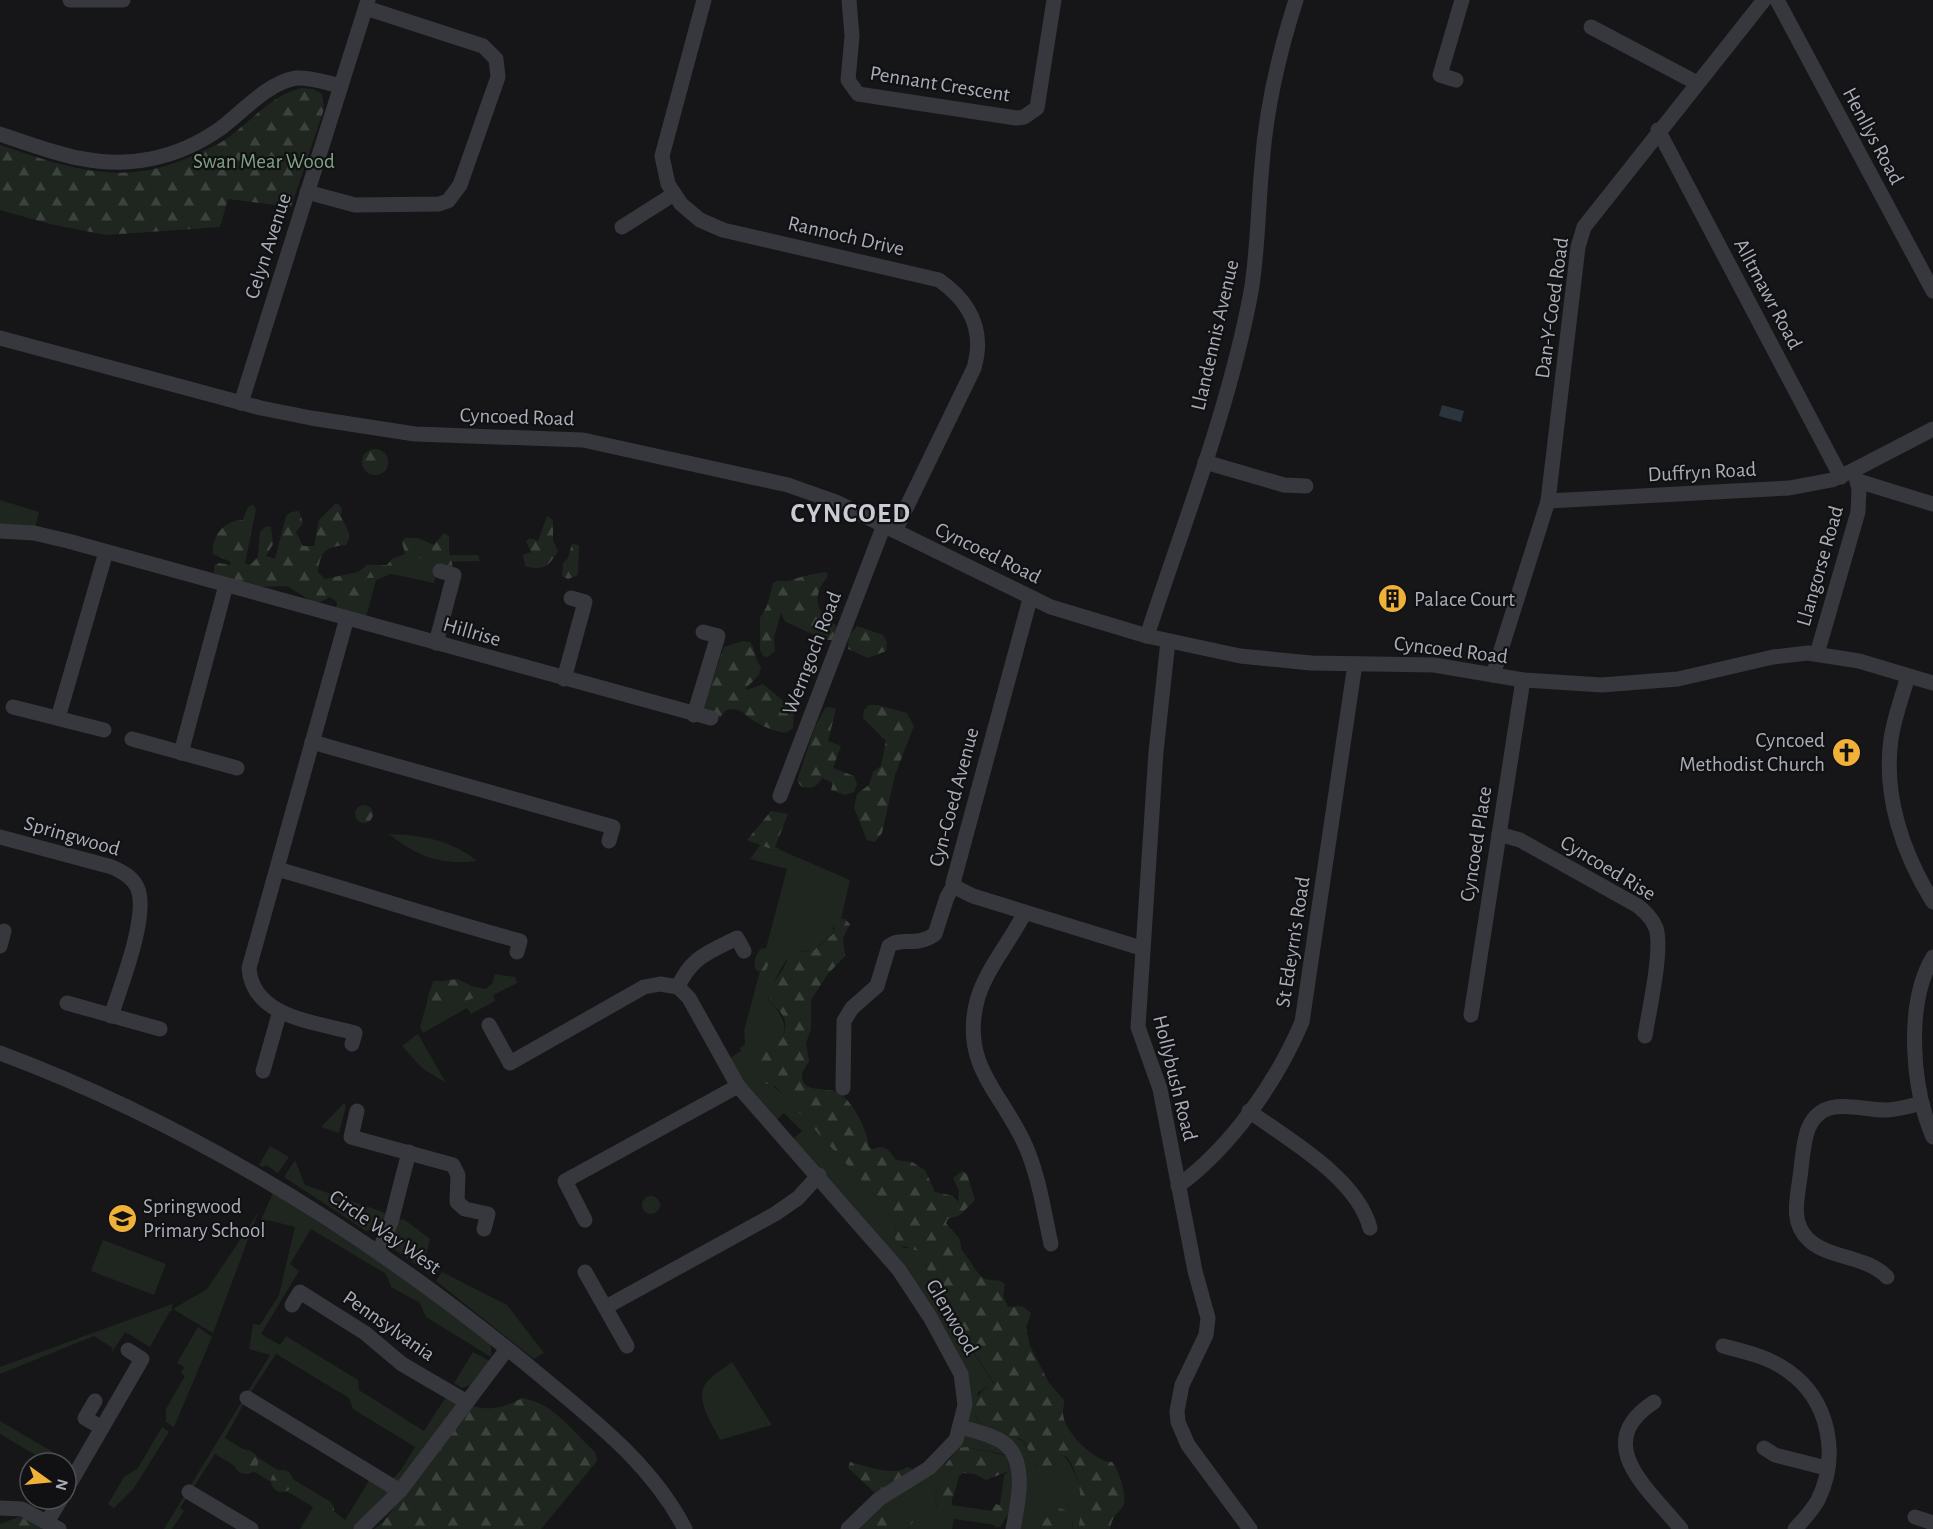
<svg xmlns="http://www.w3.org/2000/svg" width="1933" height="1529" viewBox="0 0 1933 1529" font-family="'Alegreya Sans',sans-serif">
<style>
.green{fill:#1e261f;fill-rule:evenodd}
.forest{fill:url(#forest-firs)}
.water{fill:#2c353c}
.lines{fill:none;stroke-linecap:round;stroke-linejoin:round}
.minor{stroke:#37383d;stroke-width:15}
.labels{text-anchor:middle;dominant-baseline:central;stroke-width:4.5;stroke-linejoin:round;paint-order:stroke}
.street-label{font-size:21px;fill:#a8adb8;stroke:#111113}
.park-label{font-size:21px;fill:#7fa282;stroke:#111113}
.poi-label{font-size:21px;fill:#a8adb8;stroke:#111113;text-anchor:start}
.district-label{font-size:27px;font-weight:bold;letter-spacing:1.5px;fill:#c9ccd4;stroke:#111113}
</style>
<defs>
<pattern id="forest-firs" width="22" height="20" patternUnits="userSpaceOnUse" patternTransform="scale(1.5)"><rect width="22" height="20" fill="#1e261f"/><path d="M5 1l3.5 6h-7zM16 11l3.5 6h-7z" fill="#3c433d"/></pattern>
</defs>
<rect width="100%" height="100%" fill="#161618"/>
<!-- green -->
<g class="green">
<path d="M0,500L39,512L34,533L0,531Z"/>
<path d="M445,555H478L480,561L440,562L434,583L391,574L376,580L367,614L362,622L334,614L340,592L403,557Z"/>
<path d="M389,834C422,835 451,840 477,861C439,865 418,857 389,834Z"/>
<path d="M761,844L780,856L785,852L850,880L841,919L833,928L834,932L813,951C808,951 802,950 798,952C783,956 772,986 769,1000C783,1015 793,1032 774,1048L770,1083L790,1101L884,1205L896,1225L895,1238L904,1248H914L918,1251L954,1323L994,1384L978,1392L975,1416L982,1424L1023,1441L1037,1467H1052L1062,1455C1070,1458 1081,1487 1082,1496C1083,1507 1081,1519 1078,1529H1073L1072,1519L1043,1521L1040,1529H1013L1015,1517L1000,1515L997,1529L996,1525L954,1519L952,1529H907L910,1526L848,1529L941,1458L966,1394L930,1317L789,1143L802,1131L784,1113L772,1124L725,1061L741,1051L740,1048L745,1044L744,1031L787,869L750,859ZM967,1447L1007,1455L1009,1471L1004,1475L999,1512L952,1505V1498L942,1514C927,1504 942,1462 953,1453C957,1450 963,1449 967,1447Z"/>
<path d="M495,974L515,977L517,983L493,995L495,1001L471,1014L467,1008L423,1033L420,1027L433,981H447L485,989L492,984Z"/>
<path d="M418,1034L446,1083L422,1068L402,1046Z"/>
<path d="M344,1103L346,1106L339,1133L321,1127Z"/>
<path d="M270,1146L289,1157L278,1173L266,1165L263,1167L259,1165Z"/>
<path d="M295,1160L305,1185L383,1212L388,1216L381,1228L366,1231L284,1177Z"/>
<path d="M273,1193L419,1287L491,1343V1357L426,1317L420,1303L391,1287L386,1274L311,1229L290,1264L299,1271L261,1334L280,1345L286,1336L358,1380L359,1390L424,1431L449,1392L467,1402L361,1529H300L313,1507L246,1467L243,1471L215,1454L180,1508L184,1511L172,1529H164L270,1355L249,1349L253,1324L260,1325L279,1295L295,1227L267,1220L266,1223L260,1222ZM276,1354L349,1398L353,1409L415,1447L401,1470L389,1483L373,1474L345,1520L327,1506L329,1501L225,1438L247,1398Z"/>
<path d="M258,1213L213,1333L173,1309L207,1289Z"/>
<path d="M397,1219L405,1220L430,1239L425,1259L439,1270L434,1277L395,1250L392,1237Z"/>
<path d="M103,1240L166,1264L154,1295L91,1271Z"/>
<path d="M442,1272L507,1305L544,1353L534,1359L436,1281Z"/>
<path d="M172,1304V1311H170L150,1347L125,1332L111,1354L113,1348L94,1336L0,1374V1367Z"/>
<path d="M198,1327L212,1337L174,1427L166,1422V1409L185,1376L181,1373L184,1367L177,1363Z"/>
<path d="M473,1352L490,1361L473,1384L462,1388L454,1383Z"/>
<path d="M732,1362L772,1425L720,1440C713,1424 694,1400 706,1383C712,1375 725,1368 732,1362Z"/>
<path d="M0,1421L70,1462L66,1469V1463H49L0,1434Z"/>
<path d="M162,1427L169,1432L134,1488L114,1508L108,1504L124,1477L138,1468Z"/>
</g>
<!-- forest -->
<g class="forest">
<path d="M301,88L313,89L322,94L324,109L291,207L228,199L220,227L106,235L50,224L0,210V145C71,169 126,189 198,153C207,149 218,145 226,139C250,122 272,95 301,88Z"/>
<circle cx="375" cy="462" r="13"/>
<path d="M335,504H338L342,508L341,516C345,527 354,533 346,545C326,547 320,551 318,572L325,579L358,572L367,565H387L392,559L405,554L402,542L405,538H418L434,545L444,533L449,536V552L453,567L437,568L436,558H407C400,570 380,578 367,578L363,584L369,592L362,601L354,600L349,611L330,597L316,604L287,586L257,587L214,573V565L219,563L230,565L231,562L213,554C211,536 225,520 243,520L248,507L253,505L256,509L245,563L250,565L258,557L260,532L266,526L271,527L273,544L266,556L275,559L286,516L291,512L299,511L303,523L296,532L303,546H314L319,520Z"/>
<path d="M547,516L553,520V540L558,551C549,567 542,571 525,566L523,555L531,552L526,541L530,538L538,541Z"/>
<path d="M572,544L579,545L578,575L568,579L562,576L563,563L568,558Z"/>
<path d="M826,572L828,575C826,580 822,583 820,588C813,605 822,616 836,625L837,636L832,640H825L786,622L781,613L774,638L775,651L768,657L763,656L760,650V618L767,606L773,583C780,578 786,583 792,580C803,576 813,574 826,572Z"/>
<path d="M857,626L883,635L887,642L886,651L868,658L848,649L849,636Z"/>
<path d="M743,641L750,642C756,649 754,659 761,667L759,675L746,688L747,690L763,684L794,710L793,728L786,733C775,731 763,727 754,721C742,713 742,707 726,710L720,718L702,709L724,647Z"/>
<path d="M869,705H877L907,713L914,726L895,775L882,833L875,842L867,840L854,808L857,794L869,785L873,772L881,766L886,741L863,718L864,710Z"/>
<path d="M830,707L836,709L828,741L841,746L833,768L854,776L857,784L854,792L845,795L831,790L833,783L822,778C817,787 812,789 802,787L797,781L815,727L825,708Z"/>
<circle cx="364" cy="814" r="9"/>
<path d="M771,811L788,814L775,847L785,852L784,856L775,855L771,849L747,840Z"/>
<path d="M839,919H845L850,924L843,938L845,956L827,975L811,1000V1029L806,1043L809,1061L802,1073C802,1077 802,1083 807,1086C814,1090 827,1089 835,1091C851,1096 868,1132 869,1147L873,1149C885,1144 889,1150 896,1160L912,1162L925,1170L935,1192L953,1196L958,1202L959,1191L953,1178L962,1171L967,1174L975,1200L960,1215L948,1219L946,1223C953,1234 962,1235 961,1249C969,1258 974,1270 982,1277C990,1283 998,1277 1005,1284L1003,1296L1008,1307L1022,1306L1031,1313L1026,1328L1030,1346L1049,1383L1064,1400C1065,1405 1062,1409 1063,1414C1064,1432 1095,1462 1112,1462C1118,1468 1127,1496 1124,1504C1118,1516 1114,1511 1110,1529H1078C1084,1506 1081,1476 1067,1457L1062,1455L1052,1467L1043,1470C1029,1464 1029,1443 1021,1439C1018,1437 1011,1440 1007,1440L982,1424L975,1415C974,1396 979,1393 994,1383L954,1323L918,1251L898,1244L895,1238L896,1225L884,1205L775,1086L760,1082L757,1078L759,1071L756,1059C762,1046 782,1049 785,1030C789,1000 752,1013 781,972C786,965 787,958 793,952L813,951L834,933L835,922Z"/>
<path d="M762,948L768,949L772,956L766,970L761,972L756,970C753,961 755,955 762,948Z"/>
<path d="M457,979L478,989L477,997L439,1009L431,1008L427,1004C428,983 440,981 457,979Z"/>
<circle cx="651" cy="1205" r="9"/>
<path d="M522,1398C554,1403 572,1431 595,1452L597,1461L541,1529H374L384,1521L471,1406C491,1411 504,1408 522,1398Z"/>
<path d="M967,1447L1007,1456L1009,1471L986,1480L975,1474L963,1473L959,1476L954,1495L942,1514L939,1513C934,1503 936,1483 939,1473L958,1448Z"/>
<circle cx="246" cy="1462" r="12"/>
<path d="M850,1462C865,1466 895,1477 907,1467L912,1469L910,1473L875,1493L848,1468Z"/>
<circle cx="282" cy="1481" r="11"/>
<circle cx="325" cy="1509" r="9"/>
<path d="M996,1504L1005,1507L1007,1516L1000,1527H996C987,1522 990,1510 996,1504Z"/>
<path d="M1059,1508L1070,1512L1073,1529H1040L1043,1521Z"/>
<path d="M885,1509L910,1514L913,1522L907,1529H855L878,1510Z"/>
<path d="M19,1517L38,1523L47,1529H0V1524Z"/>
</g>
<!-- water -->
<path class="water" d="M1442,405L1464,411L1461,422L1439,416Z"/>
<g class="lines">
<!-- minor -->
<g class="minor">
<path d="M70,0H123"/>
<path d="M704,0L662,156L668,184L681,204L700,220L723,230L939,280C970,302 985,330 974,368L895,531"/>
<path d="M849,0L852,36L848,80L858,94L1016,118L1024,117L1037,108L1054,0"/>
<path d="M1777,0L1933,291"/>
<path d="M1591,27L1697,83"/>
<path d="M1456,80L1440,75L1462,0"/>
<path d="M1658,130L1841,477"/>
<path d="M0,134C50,151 96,170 150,159C176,154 200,143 221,128C242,112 269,82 296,78C311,77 327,83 341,86"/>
<path d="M307,192L355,205L439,204L448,201L460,185L498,77L496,59L483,46L366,8"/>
<path d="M622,227L674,194"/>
<path d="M0,338L261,408L311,418L415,434L583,440L788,485L836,502L1051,607L1147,636L1240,656L1311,663L1434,665L1523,680L1602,685L1678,679L1773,657L1808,653L1859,661L1933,683"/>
<path d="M241,403L368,0"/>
<path d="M1205,462L1284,485L1306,486"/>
<path d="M1858,481L1933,504"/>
<path d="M1548,501L1789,488L1832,480L1854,470"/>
<path d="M0,531L34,533L68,541L711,718"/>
<path d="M1030,599L953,883L957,888L973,896L1141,948"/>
<path d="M347,618L249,968C252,1018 317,1022 355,1033L352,1044"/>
<path d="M1147,636C1184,522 1229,409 1251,292C1258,250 1258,207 1262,165C1266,109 1279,53 1296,0"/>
<path d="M1168,641L1156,752L1138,1027L1160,1089L1195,1271L1208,1318L1206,1335L1182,1385L1177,1411L1178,1422L1188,1445L1250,1529"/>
<path d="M436,643L454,575L440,571"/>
<path d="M1817,654L1858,512L1859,489L1854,470L1933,429"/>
<path d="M1493,675L1548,501L1578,247L1584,227L1764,0"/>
<path d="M1908,676C1902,697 1894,718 1891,739C1883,796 1903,854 1933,902"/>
<path d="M564,679L585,602L571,598"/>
<path d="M13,707L104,730"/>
<path d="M694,715L718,636L703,632"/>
<path d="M58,718L106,552"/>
<path d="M132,739L237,768"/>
<path d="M312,742L613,827L609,841"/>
<path d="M181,753L226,585"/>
<path d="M780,796L884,525"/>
<path d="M1499,834L1520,840L1638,906C1645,912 1652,918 1656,928C1663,950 1649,1010 1645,1036"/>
<path d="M0,837L112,867C123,872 132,877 137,887C150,913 120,988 111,1016"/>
<path d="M277,869C358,892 438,919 520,941L517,952"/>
<path d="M1025,912C1011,941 982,974 976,1005C962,1068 1004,1095 1026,1147C1039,1177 1044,1212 1051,1244"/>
<path d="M0,946L4,931"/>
<path d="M1933,957C1905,1004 1912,1088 1933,1137"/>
<path d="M678,987L689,998L738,1086L899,1270L930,1317L961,1374L965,1405L956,1440L929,1468L879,1499L848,1529"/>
<path d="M67,1003L160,1029"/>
<path d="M1471,1015L1523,680"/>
<path d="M489,1025L510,1063L644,987L660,984L678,987C691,957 709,952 737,938L744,951"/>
<path d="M0,1053C198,1127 374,1238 536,1372C592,1419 651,1463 685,1529"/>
<path d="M263,1071L280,1011"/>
<path d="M843,1088L844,1021L852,1008L877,986L889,946C901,936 916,948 935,934L947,897L954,885"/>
<path d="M357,1111L351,1137L453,1165L458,1175L457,1202L465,1209L488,1214L484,1229"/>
<path d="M1249,1111C1289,1140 1357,1178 1370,1228"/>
<path d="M1178,1186C1231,1147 1276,1083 1302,1022L1355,664"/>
<path d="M585,1220L565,1181L738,1086"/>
<path d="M379,1251L391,1222L409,1152"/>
<path d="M585,1272L627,1346"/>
<path d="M1887,1277C1865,1255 1829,1259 1809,1240C1792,1225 1796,1204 1799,1184C1802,1167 1802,1146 1808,1129C1822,1094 1858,1110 1885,1110C1898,1110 1910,1106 1922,1103"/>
<path d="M292,1305L300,1292L365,1333L402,1364L467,1402"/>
<path d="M606,1307L775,1214L798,1198L819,1175"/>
<path d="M1723,1346C1746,1352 1769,1357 1788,1371C1829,1400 1840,1455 1818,1500C1812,1511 1803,1520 1795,1529"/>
<path d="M247,1398L400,1491"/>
<path d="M95,1401L85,1418L102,1428"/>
<path d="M1654,1402C1589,1444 1651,1491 1681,1529"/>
<path d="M961,1427C974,1431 989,1434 1001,1441C1029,1458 1018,1503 1013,1529"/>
<path d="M1764,1448L1775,1455L1826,1468"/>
<path d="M66,1490L142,1359L128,1350"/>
<path d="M189,1492L251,1529"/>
<path d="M0,1508L22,1509L59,1529"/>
<path d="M1915,1517L1933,1523"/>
<path d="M47,1522L61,1499"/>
<path d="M361,1529L400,1491L507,1349"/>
</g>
</g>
<!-- icons -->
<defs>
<symbol id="building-disc" viewBox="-11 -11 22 22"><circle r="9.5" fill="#efb137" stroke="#111113"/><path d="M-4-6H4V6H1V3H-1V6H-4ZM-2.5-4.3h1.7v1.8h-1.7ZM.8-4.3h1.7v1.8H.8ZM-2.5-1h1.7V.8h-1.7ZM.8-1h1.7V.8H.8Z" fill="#111"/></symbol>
<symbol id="church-disc" viewBox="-11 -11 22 22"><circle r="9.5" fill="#efb137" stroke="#111113"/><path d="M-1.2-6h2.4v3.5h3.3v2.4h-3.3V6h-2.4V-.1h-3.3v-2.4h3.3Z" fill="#111"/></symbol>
<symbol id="school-disc" viewBox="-11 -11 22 22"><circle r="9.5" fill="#efb137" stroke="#111113"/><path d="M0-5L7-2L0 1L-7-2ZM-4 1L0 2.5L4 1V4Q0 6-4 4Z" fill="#111"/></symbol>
</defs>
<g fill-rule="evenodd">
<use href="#building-disc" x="1376" y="582" width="33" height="33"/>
<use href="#church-disc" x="1830" y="736" width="33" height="33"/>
<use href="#school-disc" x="106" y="1202" width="33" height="33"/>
</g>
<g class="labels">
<!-- street labels -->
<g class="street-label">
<text transform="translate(940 84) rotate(9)">Pennant Crescent</text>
<text transform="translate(1873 136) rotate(62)">Henllys Road</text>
<text transform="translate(846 236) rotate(13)">Rannoch Drive</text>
<text transform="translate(268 246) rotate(-72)">Celyn Avenue</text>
<text transform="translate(1768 294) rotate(62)">Alltmawr Road</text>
<text transform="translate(1552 308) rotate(-82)">Dan-Y-Coed Road</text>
<text transform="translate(1215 335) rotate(-77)">Llandennis Avenue</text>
<text transform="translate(517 417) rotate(2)">Cyncoed Road</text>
<text transform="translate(1702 472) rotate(-3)">Duffryn Road</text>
<text transform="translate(988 553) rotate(26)">Cyncoed Road</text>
<text transform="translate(1820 566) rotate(-74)">Llangorse Road</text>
<text transform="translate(472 632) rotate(16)">Hillrise</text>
<text transform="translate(1451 650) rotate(7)">Cyncoed Road</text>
<text transform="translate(812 653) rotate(-69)">Werngoch Road</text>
<text transform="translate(954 797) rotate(-75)">Cyn-Coed Avenue</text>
<text transform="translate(72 836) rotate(16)">Springwood</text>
<text transform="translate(1476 844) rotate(-81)">Cyncoed Place</text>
<text transform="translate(1608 868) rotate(31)">Cyncoed Rise</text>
<text transform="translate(1293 942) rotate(-81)">St Edeyrn's Road</text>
<text transform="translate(1175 1078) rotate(76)">Hollybush Road</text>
<text transform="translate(385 1232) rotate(35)">Circle Way West</text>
<text transform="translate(952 1317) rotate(60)">Glenwood</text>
<text transform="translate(389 1326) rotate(35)">Pennsylvania</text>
</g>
<!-- park labels -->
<g class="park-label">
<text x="264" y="161">Swan Mear Wood</text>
</g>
<!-- poi labels -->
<g class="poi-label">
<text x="1414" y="599">Palace Court</text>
<text x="1825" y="740" text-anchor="end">Cyncoed<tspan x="1825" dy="24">Methodist Church</tspan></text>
<text x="143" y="1206">Springwood<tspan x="143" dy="24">Primary School</tspan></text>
</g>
<!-- district labels -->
<g class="district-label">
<text x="851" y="513">CYNCOED</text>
</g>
</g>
<!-- north arrow -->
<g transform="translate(48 1481) rotate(105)"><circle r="28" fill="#111113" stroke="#4d4f55" stroke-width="1.5"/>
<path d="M0-4.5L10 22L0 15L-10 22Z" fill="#efb137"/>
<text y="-9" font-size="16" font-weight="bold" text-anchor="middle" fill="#a8adb8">N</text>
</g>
</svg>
